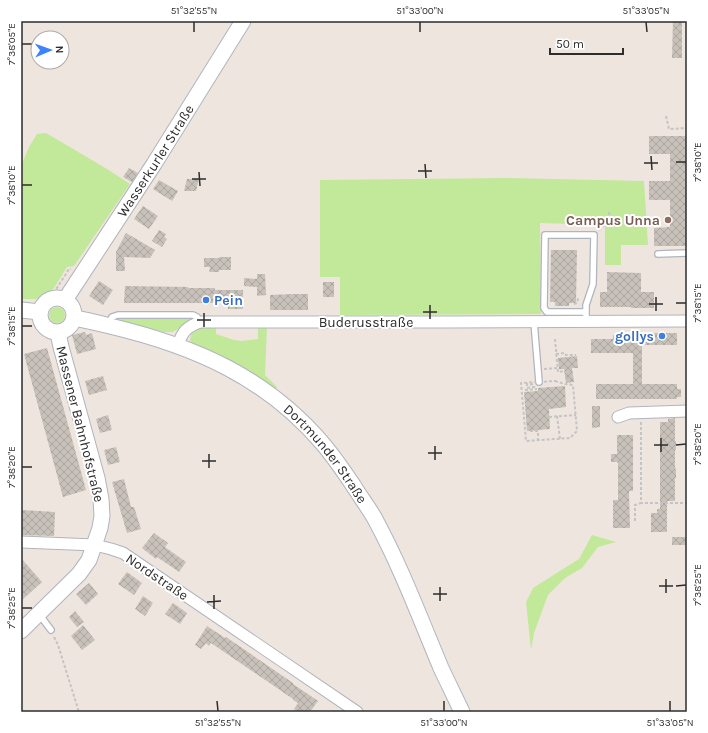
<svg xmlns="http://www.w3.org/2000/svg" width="708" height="733" viewBox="0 0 708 733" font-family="Karla,sans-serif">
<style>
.grass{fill:#c2e899}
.building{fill:url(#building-cross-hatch)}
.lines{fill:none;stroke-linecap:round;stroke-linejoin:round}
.service-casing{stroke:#afb5bd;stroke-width:8}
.minor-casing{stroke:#afb5bd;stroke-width:13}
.secondary-casing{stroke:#afb5bd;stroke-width:17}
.path{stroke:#c4c4c4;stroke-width:2;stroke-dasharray:3 2;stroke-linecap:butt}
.service{stroke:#fff;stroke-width:5.5}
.minor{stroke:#fff;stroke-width:11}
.secondary{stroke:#fff;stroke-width:15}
.ticks{fill:none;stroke:#2d2d2d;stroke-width:1.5}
.education-dot{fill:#8d6e63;stroke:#fff;stroke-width:1.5}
.shop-dot{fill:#3f7fe0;stroke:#fff;stroke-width:1.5}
.labels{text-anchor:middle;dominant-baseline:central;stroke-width:4;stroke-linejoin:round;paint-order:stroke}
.street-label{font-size:14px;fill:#2d2d2d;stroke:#fff}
.education-label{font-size:14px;font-weight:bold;fill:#785e54;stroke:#fff;text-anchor:end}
.shop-label{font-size:14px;font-weight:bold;fill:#366cbe;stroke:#fff;text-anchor:start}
.neatline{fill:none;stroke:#2d2d2d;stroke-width:1.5}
.ticks-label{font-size:10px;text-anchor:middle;fill:#2d2d2d}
</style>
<defs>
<pattern id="building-cross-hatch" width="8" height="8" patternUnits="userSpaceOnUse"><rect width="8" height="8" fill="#c8c1ba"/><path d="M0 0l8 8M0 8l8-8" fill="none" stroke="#aca6a0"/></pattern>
</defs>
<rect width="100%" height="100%" fill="#efe5df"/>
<!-- grass -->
<g class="grass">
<path d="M46,133L107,169L130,184L74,266L67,267L54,288L51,291L37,299H21V166L29,147L37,134Z"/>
<path d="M507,178L644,181L648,245H621V265H605V225L540,223L541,314L340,315V277H320V180Z"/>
<circle cx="57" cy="315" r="8"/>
<path d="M121,317H187L191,318V320L178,329L172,332H164L120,320L118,319Z"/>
<path d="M216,326V334L234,340L241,341L258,339V327L267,326L265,375L277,387L275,391L225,359L191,343L190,339L192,332L198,327Z"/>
<path d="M592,535L616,542L598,547L582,568L565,578L548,595L534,633L531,650L526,602L533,588L579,559Z"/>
</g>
<!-- building -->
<g class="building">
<path d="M673,21H682V58H672Z"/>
<path d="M649,136H687V246H654V228L670,227V200H649V181H670V154H649Z"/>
<path d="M129,168L138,173L132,182L123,177Z"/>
<path d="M187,179H199L196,191H184Z"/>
<path d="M159,180L178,191L172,201L153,189Z"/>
<path d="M143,206L158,216L149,229L134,219Z"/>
<path d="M159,230L166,234L164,237L167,239L162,247L152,241Z"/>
<path d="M126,233L155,250L150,258L124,257L125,271H116V252Z"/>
<path d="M551,250H577L576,303H569V306H555V302H550Z"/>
<path d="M219,257H231V270H219V272H209L210,267H204V258H219Z"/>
<path d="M607,272L641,273V292H654V308H631V307H600V292H607Z"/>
<path d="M257,274H265L266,295L257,296V287L244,286V278L257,279Z"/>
<path d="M99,281L113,290L103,305L89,296Z"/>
<rect x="323" y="282" width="11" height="15"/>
<path d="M125,286L188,287V288H215V290H243V309H228V303H124Z"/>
<path d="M292,294H308V310H270V295Z"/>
<path d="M85,332L86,335L92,333L96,349L77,354L72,335Z"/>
<path d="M650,333H677V345H642V384H677V389H681V397H677V399H596V384H633V353H591V339H613V335H650Z"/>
<path d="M47,348L86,490L63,497L24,354Z"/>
<path d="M577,356L578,368H572L574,382L566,383L564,369H559L558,358Z"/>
<path d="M103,376L107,390L89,395L85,381Z"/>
<path d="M565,386L566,407L549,409L550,429L527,431L524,392L538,391V388Z"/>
<path d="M592,406H600V427L592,428Z"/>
<path d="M108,415L112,430L100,433L96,419Z"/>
<path d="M675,418V441H676V450H675V469L676,468V478H675V501H667V532H651V513H657V509H660V422H668V419Z"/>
<path d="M617,435H633V491H629L630,528H613V500H618V463L617,462H611V454H617Z"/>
<path d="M116,447L120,462L108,465L104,450Z"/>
<path d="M124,479L131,507H134L141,529L127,533L112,482Z"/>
<path d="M21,510L55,512L54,536L21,535Z"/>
<path d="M154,533L168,543L165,547L186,562L179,572L157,557L156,559L142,548Z"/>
<rect x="672" y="537" width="15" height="8"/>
<path d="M21,558L42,582L21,601Z"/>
<path d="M127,572L142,583L134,595L118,584Z"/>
<path d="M89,583L98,594L86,605L76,594Z"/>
<path d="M143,596L153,603L145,616L135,609Z"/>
<path d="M173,603L187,613L180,624L165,614Z"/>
<path d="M75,611L84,622L77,627L69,617Z"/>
<path d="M83,625L95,640L82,650L71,636Z"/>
<path d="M207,626L225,638L226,637L293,683V684L318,701L310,712H298L294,709L298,703L293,700V699L211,643L209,646L206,643L201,649L195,645Z"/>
</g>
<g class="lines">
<defs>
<g id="service">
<path d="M658,254L687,253"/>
<path d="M534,322L539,382"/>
<path d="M586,322V305L593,284L594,235H545L544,308L547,312H586"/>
<path d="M108,324L112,317L118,315H193L197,317L201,322"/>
<path d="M39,614L51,630"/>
</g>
<g id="minor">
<path d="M178,345C182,332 187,326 201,322H447L687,321"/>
<path d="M618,417L629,413L687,411"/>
<path d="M21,542L95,545L111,549L123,553L357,712"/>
</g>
<g id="secondary">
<circle cx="57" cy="315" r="17"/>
<path id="s1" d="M65,300L154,164L243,21"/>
<path d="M21,310L40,312"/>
<path id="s2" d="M74,318C86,320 98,323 110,326C194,346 266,377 323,444C335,458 345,473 355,488C361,498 369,508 375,519C401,567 420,618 441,668C448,683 455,697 462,712"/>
<path d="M21,631L79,574L89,560L100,528L102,516L101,499L97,478L61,347L58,333"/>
</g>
</defs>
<!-- service casing -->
<use href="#service" class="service-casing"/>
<!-- minor casing -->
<use href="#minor" class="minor-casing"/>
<!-- secondary casing -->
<use href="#secondary" class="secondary-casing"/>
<!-- path -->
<g class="path">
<path d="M666,116L669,129L687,128"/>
<path d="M609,212L610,222"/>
<path d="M599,230L604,226V223L628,218"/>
<path d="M40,300L55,291L69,269H71"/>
<path d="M574,304L577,303L578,299H580"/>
<path d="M35,323L46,337"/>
<path d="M555,339L558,372L565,371"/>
<path d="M556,354L565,353L566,355H576"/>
<path d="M544,369L557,368"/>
<path d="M555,381L565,384L573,385L577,431L570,438L526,441L521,383Z"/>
<path d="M527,383V385L533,384"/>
<path d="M535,387L526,388V390L537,389"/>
<path d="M548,413V417L576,415"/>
<path d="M557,416L560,439"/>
<path d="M641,422V503H687"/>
<path d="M530,431H538V440"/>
<path d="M635,521V505L641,503"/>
<path d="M54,637L58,645L79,712"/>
</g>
<!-- service -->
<use href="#service" class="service"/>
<!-- minor -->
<use href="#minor" class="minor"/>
<!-- secondary -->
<use href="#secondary" class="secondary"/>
</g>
<!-- ticks -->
<path class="ticks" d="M194,22V32M420,22V32M646,22L647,32M22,44H32M651,156L652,170M676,162H686M644,163H658M425,164L426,178M418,171H432M199,172L200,186M192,179H206M22,185H32M656,297V311M676,303H686M649,304H663M430,305V319M423,312H437M204,313V327M197,320H211M22,326H32M661,438V452M654,445H668M676,445L686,444M435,446V460M428,453H442M209,454V468M202,461H216M22,467H32M666,579V593M659,586H673M676,586L686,585M440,587V601M433,594H447M214,595V609M207,602L221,601M22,608H32M217,701L218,711M444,701V711M670,701V711"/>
<!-- markers -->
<circle class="education-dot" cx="668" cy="220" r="4"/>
<g class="shop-dot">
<circle cx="206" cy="300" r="4"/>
<circle cx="662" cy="336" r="4"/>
</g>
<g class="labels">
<!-- street labels -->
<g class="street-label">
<text stroke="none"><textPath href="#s1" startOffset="166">Wasserkurler Straße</textPath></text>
<text x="366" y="322">Buderusstraße</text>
<text transform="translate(80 424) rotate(76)">Massener Bahnhofstraße</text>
<text stroke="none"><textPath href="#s2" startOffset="294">Dortmunder Straße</textPath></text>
<text transform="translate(157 577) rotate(34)">Nordstraße</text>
</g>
<!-- education labels -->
<g class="education-label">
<text x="660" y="220">Campus Unna</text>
</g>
<!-- shop labels -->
<g class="shop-label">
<text x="214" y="300">Pein</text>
<text x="654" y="336" text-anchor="end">gollys</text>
</g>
</g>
<!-- border -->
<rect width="708" height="733" fill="none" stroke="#ffffff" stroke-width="44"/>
<!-- north arrow -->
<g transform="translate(50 50) rotate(88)"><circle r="19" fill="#ffffff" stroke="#ababab"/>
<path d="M0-3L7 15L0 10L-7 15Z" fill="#3c84ff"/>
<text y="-6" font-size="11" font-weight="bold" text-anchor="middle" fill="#2d2d2d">N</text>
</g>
<!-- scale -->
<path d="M550 48v6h73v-6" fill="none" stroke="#2d2d2d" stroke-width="2"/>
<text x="556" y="48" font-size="12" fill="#2d2d2d" stroke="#ffffff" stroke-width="3" paint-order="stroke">50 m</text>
<rect x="22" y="22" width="664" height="689" class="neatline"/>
<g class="ticks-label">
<text x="194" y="14">51°32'55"N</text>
<text x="420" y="14">51°33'00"N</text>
<text x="646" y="14">51°33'05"N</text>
<text transform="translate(11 44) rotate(-90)" y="4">7°38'05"E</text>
<text transform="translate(697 162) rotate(-90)" y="4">7°38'10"E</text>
<text transform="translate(11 185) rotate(-90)" y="4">7°38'10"E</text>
<text transform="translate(697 303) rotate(-90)" y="4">7°38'15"E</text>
<text transform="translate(11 326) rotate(-90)" y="4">7°38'15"E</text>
<text transform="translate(697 444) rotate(-90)" y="4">7°38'20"E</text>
<text transform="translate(11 467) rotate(-90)" y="4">7°38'20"E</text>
<text transform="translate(697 585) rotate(-90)" y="4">7°38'25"E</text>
<text transform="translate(11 608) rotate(-90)" y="4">7°38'25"E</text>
<text x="218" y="726">51°32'55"N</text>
<text x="444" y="726">51°33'00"N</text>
<text x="670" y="726">51°33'05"N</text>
</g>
</svg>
